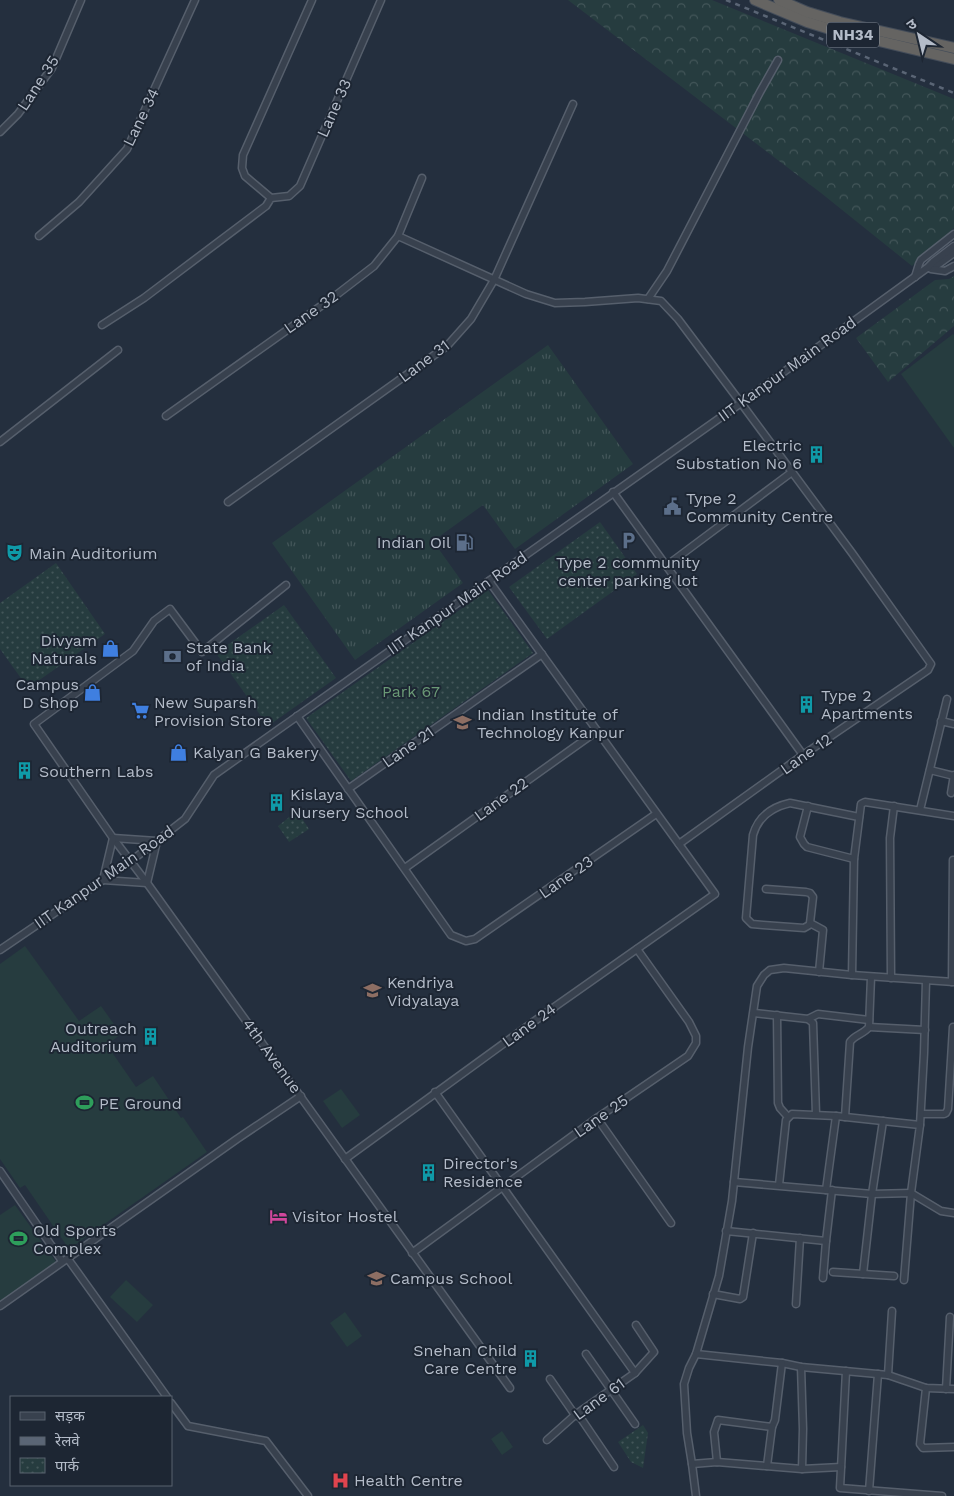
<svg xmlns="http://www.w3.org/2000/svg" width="954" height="1496" viewBox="0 0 954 1496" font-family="'Work Sans','Noto Sans Devanagari',sans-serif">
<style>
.grass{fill:url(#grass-tufts)}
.forest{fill:url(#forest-crowns)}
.park{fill:url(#park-dots)}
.pitch{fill:#263c3f}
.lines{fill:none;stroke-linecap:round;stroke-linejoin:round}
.minor-casing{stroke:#565f6c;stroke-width:9}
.trunk-casing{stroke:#434c59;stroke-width:12}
.minor{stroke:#38414e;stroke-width:6}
.trunk{stroke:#656462;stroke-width:10}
.rail{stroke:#5a6575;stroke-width:2.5;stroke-dasharray:5 5;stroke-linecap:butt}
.labels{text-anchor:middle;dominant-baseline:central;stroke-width:4;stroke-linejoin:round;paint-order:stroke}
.shield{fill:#1d2633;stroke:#878f9c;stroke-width:1}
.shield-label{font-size:15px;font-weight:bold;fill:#b4bcc9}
.street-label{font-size:16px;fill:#b4bcc9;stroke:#1d2633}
.poi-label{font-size:16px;fill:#b4bcc9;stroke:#1d2633;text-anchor:start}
.park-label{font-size:16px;fill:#6b9a76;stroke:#1d2633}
</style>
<defs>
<pattern id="grass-tufts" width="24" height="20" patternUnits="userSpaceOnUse" patternTransform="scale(1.25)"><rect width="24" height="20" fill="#263c3f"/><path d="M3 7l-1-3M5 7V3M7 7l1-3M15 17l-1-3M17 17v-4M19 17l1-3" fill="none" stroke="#435659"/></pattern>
<pattern id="forest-crowns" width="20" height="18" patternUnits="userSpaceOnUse" patternTransform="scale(1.25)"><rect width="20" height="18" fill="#263c3f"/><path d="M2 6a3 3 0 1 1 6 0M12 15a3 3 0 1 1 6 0" fill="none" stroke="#435659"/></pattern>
<pattern id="park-dots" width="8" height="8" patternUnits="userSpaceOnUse" patternTransform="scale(1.25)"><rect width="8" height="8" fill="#263c3f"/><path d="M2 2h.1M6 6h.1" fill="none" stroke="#435659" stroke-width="1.8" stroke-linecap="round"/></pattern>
</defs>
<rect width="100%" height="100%" fill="#242f3e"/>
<!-- grass -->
<path class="grass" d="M548,345L633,464L515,549L483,505L433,541L463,583L355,660L272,543Z"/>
<!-- forest -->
<g class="forest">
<path d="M568,0H712L954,99V228L912,266L821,193Z"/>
<path d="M954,276V326L888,382L856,338L935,280L949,279Z"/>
</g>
<!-- park -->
<g class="park">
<path d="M600,522L637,574L547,639L509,587Z"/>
<path d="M56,563L105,634L28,688L0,649V603Z"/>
<path d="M488,590L533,653L351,781L306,718Z"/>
<path d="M284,605L336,678L268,726L216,653Z"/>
<path d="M297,811L309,829L289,842L278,826Z"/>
<path d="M643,1425L648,1433L643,1468L631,1462L618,1442Z"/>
</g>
<!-- pitch -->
<g class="pitch">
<path d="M953,334L954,335V448L901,374Z"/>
<path d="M25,946L79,1021L101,1006L121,1034L107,1045L136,1087L153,1076L181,1118L183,1117L207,1152L69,1249L25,1185L20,1188L0,1159V964Z"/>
<path d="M341,1089L360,1115L342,1128L323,1101Z"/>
<path d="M15,1205L56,1262L0,1302V1215Z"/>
<path d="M126,1280L153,1305L137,1322L110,1297Z"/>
<path d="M345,1312L362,1336L347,1347L330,1323Z"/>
<path d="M502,1431L513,1447L502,1455L491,1439Z"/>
</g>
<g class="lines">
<defs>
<g id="minor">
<path d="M0,132L18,114L52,68L81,0"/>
<path d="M271,198L245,176L242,168L243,155L312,0"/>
<path d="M39,236L79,202L127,149L195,0"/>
<path d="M398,236L526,294L555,303L585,302L638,298L661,301L678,319L741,403L852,553L931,664L928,670L803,755L679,844"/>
<path d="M928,268L936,266L954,253"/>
<path d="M931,269L945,271L954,266"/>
<path d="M915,277L919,264L921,260L954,234"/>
<path d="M648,299L667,271L760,92L778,60"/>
<path d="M102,325L144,298L266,206L271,198L289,196L300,186L381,0"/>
<path d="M166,416L335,296L374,266L398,236L422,178"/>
<path d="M0,442L118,350"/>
<path d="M613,492L803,755"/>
<path d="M228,502L447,346L471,319L494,280L573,104"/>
<path d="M666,566L792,472"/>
<path d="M286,585L202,652L170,609L154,621L133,651L34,724L113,838L147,883L510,1388"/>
<path d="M297,716L451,935L466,941L475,939L656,814"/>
<path d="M941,721L954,724"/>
<path d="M930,770L954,776"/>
<path d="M348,789L542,654"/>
<path d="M951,793L954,775"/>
<path d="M808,806L800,837L804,844L807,847L854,859"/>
<path d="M920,810L947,699"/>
<path d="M113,838L157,841"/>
<path d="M405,868L597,731"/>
<path d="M103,880L147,883L157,841"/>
<path d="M103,880L113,838"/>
<path d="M766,889L806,892L810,893L813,897L810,923L823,930L819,972"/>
<path d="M811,924L804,928L763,925L752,924L746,918L753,835C758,817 772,807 790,803L859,817"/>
<path d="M0,950L131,861L185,819L214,775L741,403L927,268L933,262L954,246"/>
<path d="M852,975L854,859L861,804L865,802L954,816"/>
<path d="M891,978L890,838L894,806"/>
<path d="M952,982L953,860"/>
<path d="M754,1013L808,1019L813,1023L816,1114"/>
<path d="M777,1015L778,1103L780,1108L788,1117"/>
<path d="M808,1019L818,1014L869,1020"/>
<path d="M869,1027L925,1030"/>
<path d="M435,1092L635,1373L575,1415L547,1440"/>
<path d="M921,1114H944L946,1113L948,1109L953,1027"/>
<path d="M845,1117L850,1042C854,1035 864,1034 869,1027L871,977"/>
<path d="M597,1118L671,1223"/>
<path d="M920,1125L924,1053L926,981"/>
<path d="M345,1159L536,1020L715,894L489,581"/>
<path d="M0,1171L62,1261"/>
<path d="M734,1182L872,1194L911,1193L941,1211L954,1213"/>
<path d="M779,1185L786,1120L792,1114L836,1116L920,1125L911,1193L904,1280"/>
<path d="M826,1190L836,1116"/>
<path d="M726,1231L826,1241"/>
<path d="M412,1253L597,1118L688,1056L696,1043V1036L689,1022L637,949"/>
<path d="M68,1259L167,1397"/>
<path d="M833,1272L894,1276"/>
<path d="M863,1274L872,1194L883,1121"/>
<path d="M823,1278L826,1241L832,1190"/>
<path d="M713,1294L740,1299L743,1297L753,1233"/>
<path d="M796,1304L800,1238"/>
<path d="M0,1306L237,1139L301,1096"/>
<path d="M586,1354L635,1424"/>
<path d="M696,1354L782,1363L801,1367L888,1375L926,1388L954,1389"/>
<path d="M801,1367L803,1429L802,1469"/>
<path d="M846,1371L840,1488L942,1496"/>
<path d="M635,1373L654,1352L636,1325"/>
<path d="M888,1375L892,1311"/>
<path d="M550,1379L575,1415L580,1417L614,1467"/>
<path d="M926,1388L920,1444L923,1448L954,1447"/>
<path d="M946,1389L950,1317"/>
<path d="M171,1403L188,1426L266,1441L308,1496"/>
<path d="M717,1462L714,1432L718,1420L772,1427L775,1420L782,1363"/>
<path d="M692,1464L717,1462L802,1469L841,1467"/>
<path d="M767,1466L772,1427"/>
<path d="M869,1491L878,1374"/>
<path d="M696,1496L692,1464L687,1433L684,1384L689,1368L696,1354L719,1276L732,1201L748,1047L757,986L764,975L770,970L784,968L852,975L954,982"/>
</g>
<g id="trunk">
<path d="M755,0L807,22L833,30L954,59"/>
<path d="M779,0L807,12L840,22L954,48"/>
</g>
</defs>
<!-- minor casing -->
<use href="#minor" class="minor-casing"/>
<!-- trunk casing -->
<use href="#trunk" class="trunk-casing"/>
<!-- minor -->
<use href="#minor" class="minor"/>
<!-- trunk -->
<use href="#trunk" class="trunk"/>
<!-- rail -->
<path class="rail" d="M726,0L954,93"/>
</g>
<!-- icons -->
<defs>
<symbol id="building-bare" viewBox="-9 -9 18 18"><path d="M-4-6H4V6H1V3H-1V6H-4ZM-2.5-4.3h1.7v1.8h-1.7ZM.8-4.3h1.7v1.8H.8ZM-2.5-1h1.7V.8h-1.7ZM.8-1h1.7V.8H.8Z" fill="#0f9aa8" stroke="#1d2633" stroke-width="2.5" paint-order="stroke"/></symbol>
<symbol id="civic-bare" viewBox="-9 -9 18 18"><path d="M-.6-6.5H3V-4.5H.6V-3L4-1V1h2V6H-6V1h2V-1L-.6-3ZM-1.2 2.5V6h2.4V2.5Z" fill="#5c6f8a" stroke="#1d2633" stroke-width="2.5" paint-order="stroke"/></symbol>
<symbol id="parking-bare" viewBox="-9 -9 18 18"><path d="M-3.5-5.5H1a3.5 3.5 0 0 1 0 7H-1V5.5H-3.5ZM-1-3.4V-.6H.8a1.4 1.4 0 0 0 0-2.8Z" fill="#5c6f8a" stroke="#1d2633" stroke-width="2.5" paint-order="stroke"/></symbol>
<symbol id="fuel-bare" viewBox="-9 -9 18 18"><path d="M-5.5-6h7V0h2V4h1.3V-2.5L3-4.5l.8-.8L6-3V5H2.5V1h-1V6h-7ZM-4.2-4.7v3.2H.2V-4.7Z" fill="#5c6f8a" stroke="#1d2633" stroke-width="2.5" paint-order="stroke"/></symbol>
<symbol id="theatre-bare" viewBox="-9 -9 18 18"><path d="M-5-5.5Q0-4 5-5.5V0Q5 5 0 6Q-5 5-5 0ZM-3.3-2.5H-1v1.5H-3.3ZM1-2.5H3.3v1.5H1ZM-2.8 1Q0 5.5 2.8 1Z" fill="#0f9aa8" stroke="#1d2633" stroke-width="2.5" paint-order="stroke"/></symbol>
<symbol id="shop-bare" viewBox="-9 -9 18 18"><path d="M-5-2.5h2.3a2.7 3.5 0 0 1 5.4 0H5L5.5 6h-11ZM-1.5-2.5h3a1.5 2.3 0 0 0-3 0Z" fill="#3f7fe0" stroke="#1d2633" stroke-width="2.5" paint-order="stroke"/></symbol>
<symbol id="bank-bare" viewBox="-9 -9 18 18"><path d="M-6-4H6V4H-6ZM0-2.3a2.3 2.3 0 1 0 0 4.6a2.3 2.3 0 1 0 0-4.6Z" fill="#5c6f8a" stroke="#1d2633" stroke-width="2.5" paint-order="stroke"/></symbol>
<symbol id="supermarket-bare" viewBox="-9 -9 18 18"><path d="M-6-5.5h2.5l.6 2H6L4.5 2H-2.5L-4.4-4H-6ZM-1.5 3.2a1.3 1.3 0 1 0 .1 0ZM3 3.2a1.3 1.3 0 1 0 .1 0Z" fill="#3f7fe0" stroke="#1d2633" stroke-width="2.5" paint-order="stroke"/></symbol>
<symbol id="university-bare" viewBox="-9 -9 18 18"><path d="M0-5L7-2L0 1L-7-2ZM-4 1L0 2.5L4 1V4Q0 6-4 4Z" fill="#8d6e63" stroke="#1d2633" stroke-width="2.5" paint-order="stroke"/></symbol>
<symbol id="school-bare" viewBox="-9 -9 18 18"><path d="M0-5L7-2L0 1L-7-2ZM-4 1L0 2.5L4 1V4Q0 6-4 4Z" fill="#8d6e63" stroke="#1d2633" stroke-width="2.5" paint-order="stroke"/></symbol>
<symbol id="stadium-bare" viewBox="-9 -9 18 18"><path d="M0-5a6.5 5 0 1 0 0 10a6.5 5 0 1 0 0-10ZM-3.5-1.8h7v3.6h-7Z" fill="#2e9e5b" stroke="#1d2633" stroke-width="2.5" paint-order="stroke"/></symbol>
<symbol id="hotel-bare" viewBox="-9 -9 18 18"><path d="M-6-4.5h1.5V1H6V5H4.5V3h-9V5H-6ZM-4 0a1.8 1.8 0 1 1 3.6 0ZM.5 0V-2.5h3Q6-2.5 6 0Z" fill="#d1479c" stroke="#1d2633" stroke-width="2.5" paint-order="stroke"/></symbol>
<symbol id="hospital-bare" viewBox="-9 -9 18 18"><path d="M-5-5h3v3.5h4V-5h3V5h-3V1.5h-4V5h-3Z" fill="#e0444e" stroke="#1d2633" stroke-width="2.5" paint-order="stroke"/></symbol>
</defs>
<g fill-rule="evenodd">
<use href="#building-bare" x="804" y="442" width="25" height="25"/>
<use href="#civic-bare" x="660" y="494" width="25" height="25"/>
<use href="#parking-bare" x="616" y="528" width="25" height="25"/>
<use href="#fuel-bare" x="452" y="530" width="25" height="25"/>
<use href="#theatre-bare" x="2" y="540" width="25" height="25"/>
<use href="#shop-bare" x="98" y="636" width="25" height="25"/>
<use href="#bank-bare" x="160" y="644" width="25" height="25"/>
<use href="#shop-bare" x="80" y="680" width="25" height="25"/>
<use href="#building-bare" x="794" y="692" width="25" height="25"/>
<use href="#supermarket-bare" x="128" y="698" width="25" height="25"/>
<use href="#university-bare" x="450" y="710" width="25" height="25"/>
<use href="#shop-bare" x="166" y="740" width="25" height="25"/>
<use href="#building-bare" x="12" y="758" width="25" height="25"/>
<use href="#building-bare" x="264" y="790" width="25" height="25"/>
<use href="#school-bare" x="360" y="978" width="25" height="25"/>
<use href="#building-bare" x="138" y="1024" width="25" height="25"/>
<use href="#stadium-bare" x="72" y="1090" width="25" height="25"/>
<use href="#building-bare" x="416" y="1160" width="25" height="25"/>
<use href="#hotel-bare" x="266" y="1204" width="25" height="25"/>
<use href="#stadium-bare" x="6" y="1226" width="25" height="25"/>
<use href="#school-bare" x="364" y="1266" width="25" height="25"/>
<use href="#building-bare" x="518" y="1346" width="25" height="25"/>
<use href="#hospital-bare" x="328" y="1468" width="25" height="25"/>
</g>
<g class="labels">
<!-- shield labels -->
<rect class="shield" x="827" y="22.5" width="52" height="25" rx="4"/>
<g class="shield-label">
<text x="853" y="35">NH34</text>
</g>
<!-- street labels -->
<g class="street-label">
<text transform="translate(38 83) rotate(-57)">Lane 35</text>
<text transform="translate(334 108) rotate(-66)">Lane 33</text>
<text transform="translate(141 117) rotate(-64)">Lane 34</text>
<text transform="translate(311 312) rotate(-35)">Lane 32</text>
<text transform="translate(424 361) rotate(-37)">Lane 31</text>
<text transform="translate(787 369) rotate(-36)">IIT Kanpur Main Road</text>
<text transform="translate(457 603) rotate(-35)">IIT Kanpur Main Road</text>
<text transform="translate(408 747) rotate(-35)">Lane 21</text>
<text transform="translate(806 754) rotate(-35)">Lane 12</text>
<text transform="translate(501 799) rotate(-36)">Lane 22</text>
<text transform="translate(104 877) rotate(-35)">IIT Kanpur Main Road</text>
<text transform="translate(566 877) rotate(-35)">Lane 23</text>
<text transform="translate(529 1025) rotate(-36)">Lane 24</text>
<text transform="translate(272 1056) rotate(54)">4th Avenue</text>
<text transform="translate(601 1116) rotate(-35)">Lane 25</text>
<text transform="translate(599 1399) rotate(-36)">Lane 61</text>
</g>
<!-- poi labels -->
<g class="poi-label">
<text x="802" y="445" text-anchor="end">Electric<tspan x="802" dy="18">Substation No 6</tspan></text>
<text x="686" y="498">Type 2<tspan x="686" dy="18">Community Centre</tspan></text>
<text x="451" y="542" text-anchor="end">Indian Oil</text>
<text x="29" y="553">Main Auditorium</text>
<text x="628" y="562" text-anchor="middle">Type 2 community<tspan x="628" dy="18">center parking lot</tspan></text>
<text x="97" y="640" text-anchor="end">Divyam<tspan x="97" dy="18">Naturals</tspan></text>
<text x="186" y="647">State Bank<tspan x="186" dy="18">of India</tspan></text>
<text x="79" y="684" text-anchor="end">Campus<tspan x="79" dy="18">D Shop</tspan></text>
<text x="821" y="695">Type 2<tspan x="821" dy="18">Apartments</tspan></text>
<text x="154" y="702">New Suparsh<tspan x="154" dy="18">Provision Store</tspan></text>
<text x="477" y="714">Indian Institute of<tspan x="477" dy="18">Technology Kanpur</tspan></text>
<text x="193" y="752">Kalyan G Bakery</text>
<text x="39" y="771">Southern Labs</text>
<text x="290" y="794">Kislaya<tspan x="290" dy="18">Nursery School</tspan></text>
<text x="387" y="982">Kendriya<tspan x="387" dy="18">Vidyalaya</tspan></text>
<text x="137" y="1028" text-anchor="end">Outreach<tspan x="137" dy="18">Auditorium</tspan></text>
<text x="99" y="1103">PE Ground</text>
<text x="443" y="1163">Director's<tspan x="443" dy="18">Residence</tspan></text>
<text x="292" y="1216">Visitor Hostel</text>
<text x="33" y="1230">Old Sports<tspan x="33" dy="18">Complex</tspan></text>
<text x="390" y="1278">Campus School</text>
<text x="517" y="1350" text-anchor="end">Snehan Child<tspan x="517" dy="18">Care Centre</tspan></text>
<text x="354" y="1480">Health Centre</text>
</g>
<!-- park labels -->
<g class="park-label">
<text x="411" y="691">Park 67</text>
</g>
</g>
<!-- legend -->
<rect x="10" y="1396" width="162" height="90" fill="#1d2633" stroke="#59626f"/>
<rect x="20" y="1412" width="25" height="8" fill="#38414e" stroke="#59626f"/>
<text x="55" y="1421" font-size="15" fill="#b4bcc9">सड़क</text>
<rect x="20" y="1437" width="25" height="8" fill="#5a6575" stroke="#59626f"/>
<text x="55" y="1446" font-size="15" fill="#b4bcc9">रेलवे</text>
<rect x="20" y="1458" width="25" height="15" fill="url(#park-dots)" stroke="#59626f"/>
<text x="55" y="1471" font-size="15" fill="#b4bcc9">पार्क</text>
<!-- north arrow -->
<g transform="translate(919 35) rotate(325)" stroke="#1d2633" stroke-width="4" paint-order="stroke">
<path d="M0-4L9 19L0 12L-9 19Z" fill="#b4bcc9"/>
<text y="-8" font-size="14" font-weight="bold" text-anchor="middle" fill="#b4bcc9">उ</text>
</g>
</svg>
